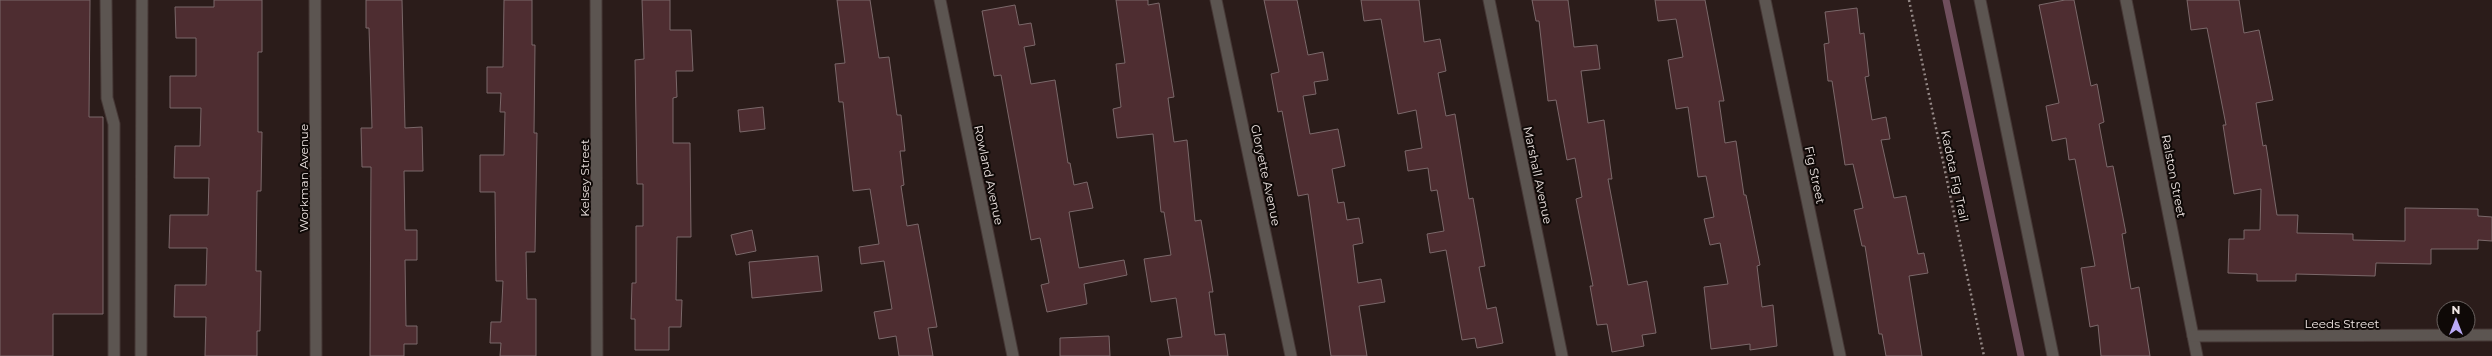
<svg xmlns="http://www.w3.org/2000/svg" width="2492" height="356" viewBox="0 0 2492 356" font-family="Montserrat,sans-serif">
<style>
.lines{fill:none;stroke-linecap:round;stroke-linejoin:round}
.stream{stroke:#704f5d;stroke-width:7}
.building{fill:#4e2d31;stroke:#7b686a}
.service-casing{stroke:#463836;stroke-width:13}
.minor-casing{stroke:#463836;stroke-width:13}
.path{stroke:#948886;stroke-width:2.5;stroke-dasharray:2 3;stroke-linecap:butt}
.service{stroke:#5c5551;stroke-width:11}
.minor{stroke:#5c5551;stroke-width:11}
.labels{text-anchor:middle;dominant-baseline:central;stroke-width:4;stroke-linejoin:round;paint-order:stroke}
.street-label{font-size:12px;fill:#efe5e3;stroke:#0f0907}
</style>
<rect width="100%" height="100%" fill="#2b1c1a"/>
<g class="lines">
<!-- stream -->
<path class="stream" d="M1946,0L2021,356"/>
</g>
<!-- building -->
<g class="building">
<path d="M0,0H90L89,117H103V314H53V356H0Z"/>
<path d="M214,0H262V52H258V132H262L261,191H257L256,271H261L260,331H257V356H205L206,317H174L175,285H206L207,248H169L170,215H208L209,178H174L175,146H200L201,108H170V76H196V38H176L175,7H214Z"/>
<path d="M366,0H402L405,128L422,127L423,171H404L405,230H417V260H405L406,326H417V344H404V356H370L371,167H362L361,128H372L369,28H366Z"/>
<path d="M504,0H532V45H535L534,133H537L535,252H526L527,299H536V356H500L501,343H490L491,322H501L503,281H496L495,192H480V155H504L505,112H500L501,93H487V67H503Z"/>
<path d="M642,0H670V30H691L693,71H676L677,97L673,98V143H690L691,237H677L676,300H682L681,327H669V350H635V319H631L632,283H636V226H643V184H637L635,60L644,59Z"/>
<path d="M837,0H870L879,58L889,57L897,115H901L905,151H900L904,185L901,186L907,226L918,224L937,327L928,328L933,356H899L896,336L879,339L874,312L892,309L884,261L861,264L859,247L879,244L870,189L853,191L843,102H839L835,64L845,63Z"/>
<path d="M1116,0H1148V5L1159,3L1174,97L1168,98L1174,142L1187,140L1195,221L1201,220L1213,292H1209L1215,335L1225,334L1228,356H1170L1167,339L1182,337L1176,298L1151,302L1144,259L1171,255L1164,212H1161L1153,134L1117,138L1113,109L1121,107L1116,64L1125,63Z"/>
<path d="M1264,0H1297L1308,55L1323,52L1328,80L1314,82L1316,94L1303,96L1310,134L1338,129L1345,166L1332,169L1338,203L1344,202L1347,220L1359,218L1363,243L1353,245L1358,283L1381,279L1385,302L1359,306L1367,356H1331L1308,194L1298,196L1282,111L1278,112L1271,74L1279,72Z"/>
<path d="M1361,0H1419L1424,42L1440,39L1446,71L1438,73L1446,116L1455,114L1469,199L1473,198L1485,266L1479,267L1487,309L1496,307L1503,343L1477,348L1475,338L1462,340L1446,250L1430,253L1427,234L1444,231L1437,190L1431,191L1428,168L1408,171L1405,151L1422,148L1416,110L1398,114L1381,19L1364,21Z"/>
<path d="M1532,0H1568L1574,47L1597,45L1600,69L1581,71L1588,123L1604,120L1612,179H1608L1628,285L1647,281L1656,333L1642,335L1644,346L1612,352L1607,324L1597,325L1590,286H1593L1576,199L1582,197L1575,158L1567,160L1556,100L1548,101L1539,21H1536Z"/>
<path d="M1655,0H1705L1724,101H1719L1725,143L1736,141L1744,195H1746L1760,265L1757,266L1762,307L1773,305L1777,346L1750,350V344L1711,349L1704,287L1728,284L1720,243L1710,245L1704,219L1714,217L1706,176L1698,177L1688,107L1676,109L1668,60L1683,57L1676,19L1658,21Z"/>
<path d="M2065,0H2074L2091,86L2097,84L2104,122L2099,124L2107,167L2113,166L2126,233L2122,234L2131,289L2139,287L2150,356H2101L2098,325L2090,327L2081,268L2095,266L2075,159L2069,160L2066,138L2052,141L2046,106L2059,103L2039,5Z"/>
<path d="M2187,0H2239L2244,33L2259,30L2273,100L2256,103L2263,146L2266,145L2277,215H2298L2297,233L2353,234V240L2405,241V208L2478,209V216L2492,217V241L2478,240V249H2431V264L2376,263L2375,276L2296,274V281H2257V274L2228,273L2229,239H2244V230H2260L2261,189L2234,194L2223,125H2226L2207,28L2191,30Z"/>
<path d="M1015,5L1019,25L1031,23L1035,45L1024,47L1031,84L1055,80L1068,163H1070L1074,185L1087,182L1093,208L1069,212L1079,268L1124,260L1127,275L1084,284L1087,304L1047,312L1041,285L1049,283L1040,238L1031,240L1001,75L994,76L982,11Z"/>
<path d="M1857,8L1860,34L1864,33L1869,76L1865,77L1872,120L1886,117L1890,139L1881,140L1894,198L1906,196L1918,254L1924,253L1928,273L1909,276L1922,356H1886L1882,334H1879L1865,246H1862L1854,210L1863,208L1853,164L1845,165L1832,81H1828L1824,44L1829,43L1825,12Z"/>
<path d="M763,107L765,129L740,132L738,110Z"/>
<path d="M752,230L756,251L736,255L731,235Z"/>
<path d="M818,256L822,291L752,298L749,262Z"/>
<path d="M1109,336L1110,356H1060V338Z"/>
</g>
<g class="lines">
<defs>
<g id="service">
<path d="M106,0L107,98L114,124V356"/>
<path d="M1980,0L2053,356"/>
<path d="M141,356L142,0"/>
</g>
<g id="minor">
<path d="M315,0L316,356"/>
<path d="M596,0L597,356"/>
<path d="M940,0L1013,356"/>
<path d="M1216,0L1291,356"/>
<path d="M1489,0L1562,356"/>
<path d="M1765,0L1840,356"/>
<path d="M2126,0L2197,356"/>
<path d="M2193,336L2492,335"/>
</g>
</defs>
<!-- service casing -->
<use href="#service" class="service-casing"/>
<!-- minor casing -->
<use href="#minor" class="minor-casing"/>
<!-- path -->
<path class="path" d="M1909,0L1984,356"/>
<!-- service -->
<use href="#service" class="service"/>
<!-- minor -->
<use href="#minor" class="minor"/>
</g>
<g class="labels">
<!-- street labels -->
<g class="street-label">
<text transform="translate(989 175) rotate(78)">Rowland Avenue</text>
<text transform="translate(1266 175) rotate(78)">Gloryette Avenue</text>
<text transform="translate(1538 175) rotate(78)">Marshall Avenue</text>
<text transform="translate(1815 175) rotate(78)">Fig Street</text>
<text transform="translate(1955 176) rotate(78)">Kadota Fig Trail</text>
<text transform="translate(2174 176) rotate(79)">Ralston Street</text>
<text transform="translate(303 178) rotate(-90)">Workman Avenue</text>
<text transform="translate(584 178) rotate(-90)">Kelsey Street</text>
<text x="2342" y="323">Leeds Street</text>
</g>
</g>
<!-- north arrow -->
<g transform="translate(2456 320)"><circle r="19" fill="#0f0907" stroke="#69615f"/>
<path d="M0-3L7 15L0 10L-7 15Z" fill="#baaaf6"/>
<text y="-6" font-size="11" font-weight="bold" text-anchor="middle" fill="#efe5e3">N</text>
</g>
</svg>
